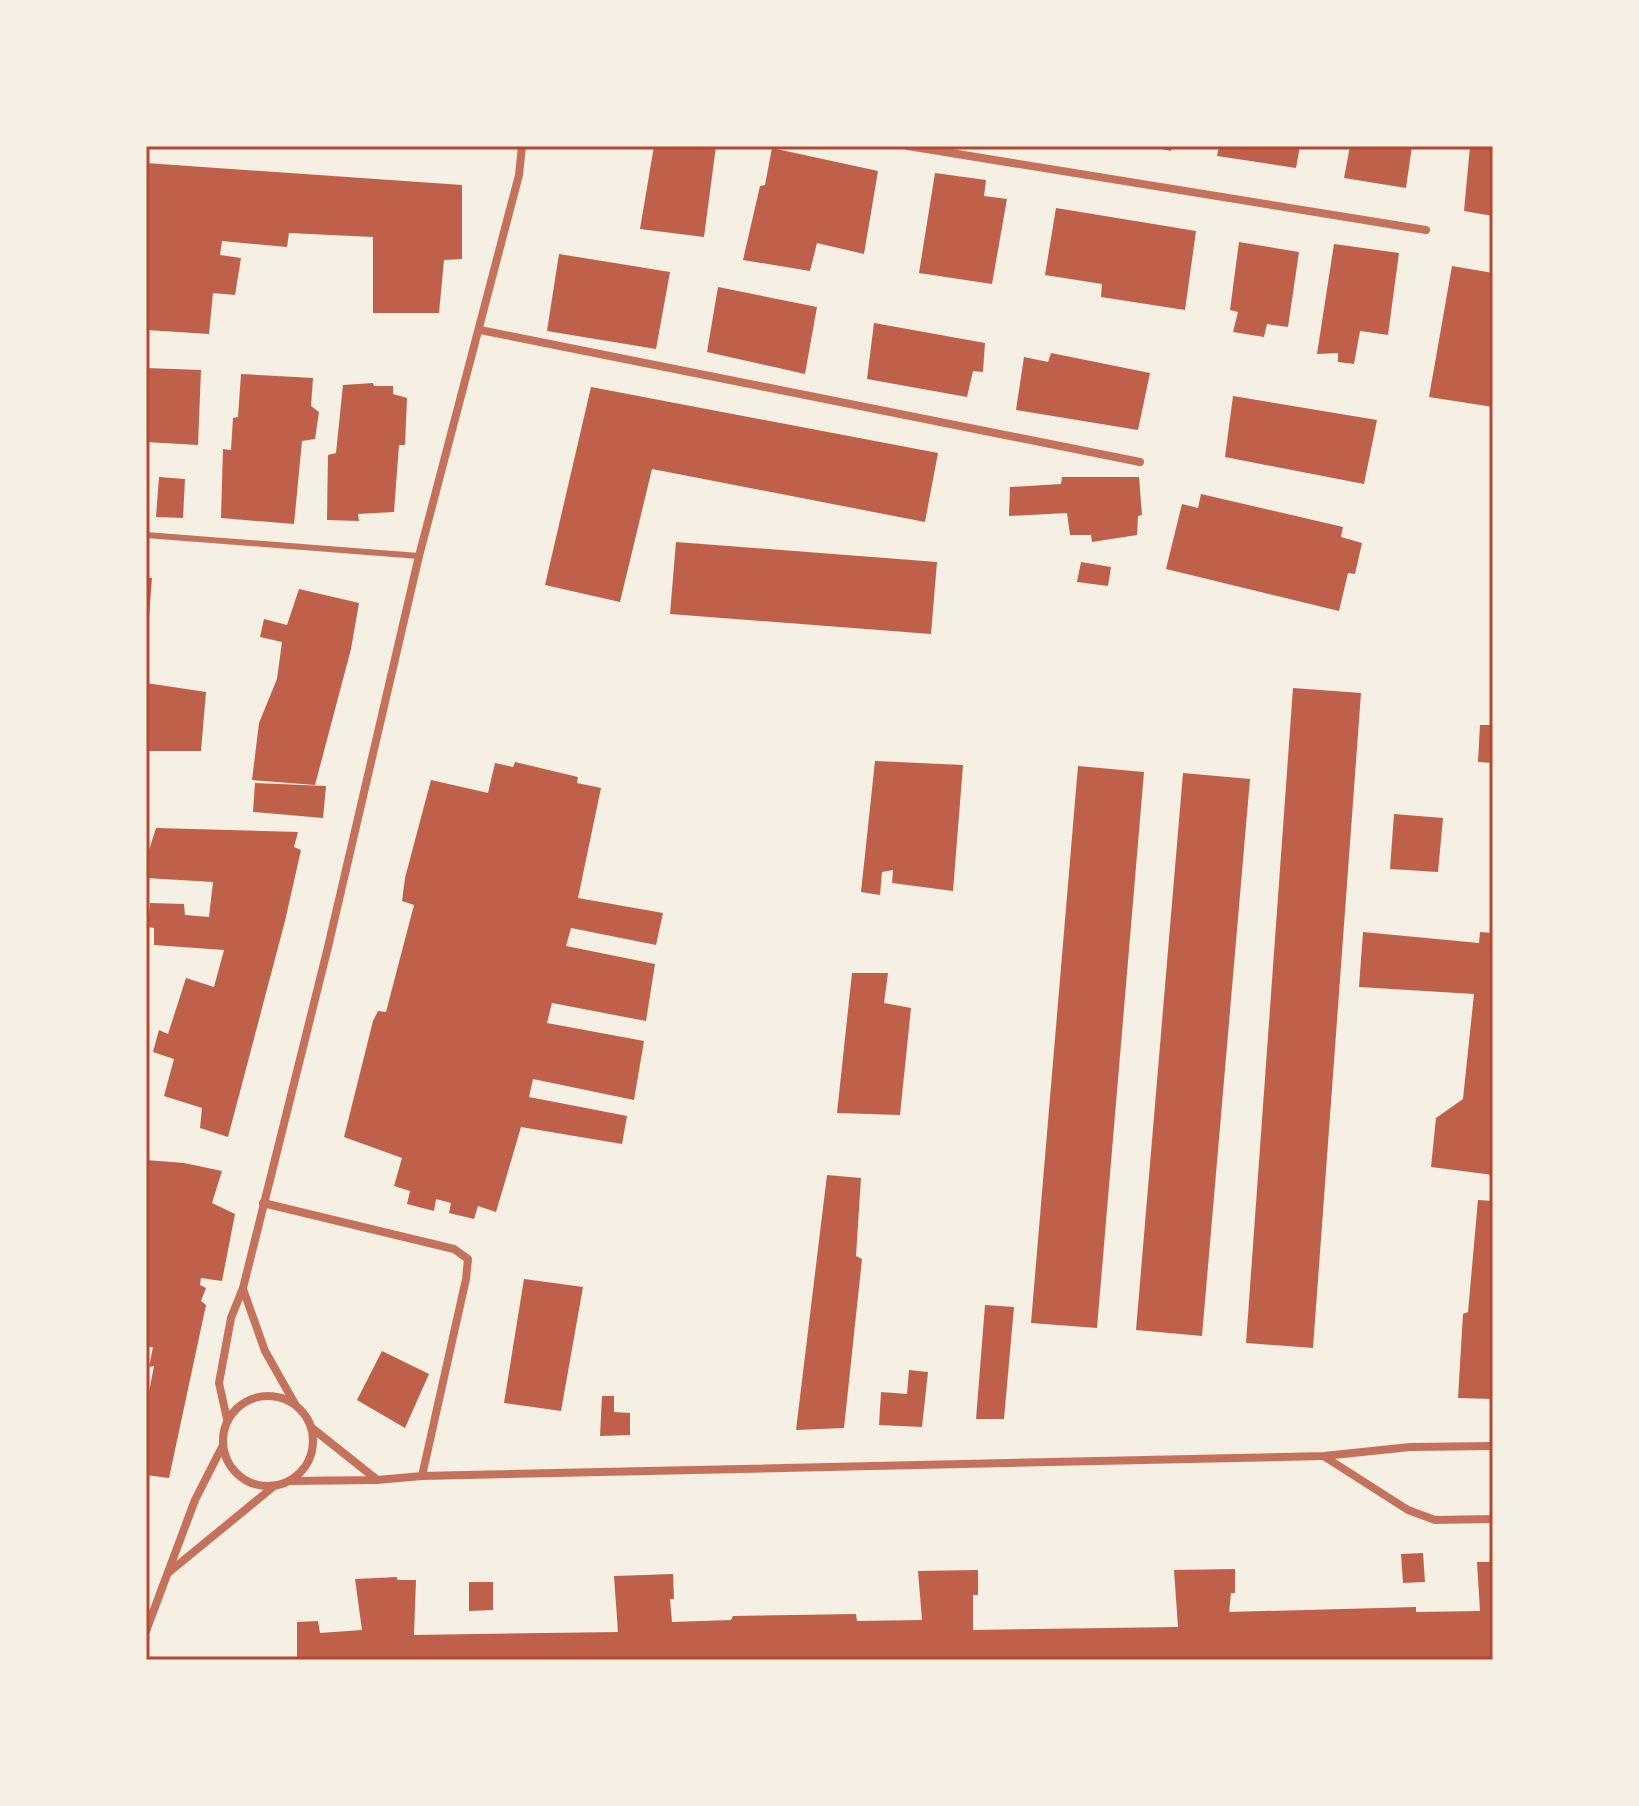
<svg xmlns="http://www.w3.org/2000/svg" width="1639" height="1806" viewBox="0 0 1639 1806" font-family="Helvetica,sans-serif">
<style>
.building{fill:#bf614a}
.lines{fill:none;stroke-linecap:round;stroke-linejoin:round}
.service{stroke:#c5725c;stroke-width:6}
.minor{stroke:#c5725c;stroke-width:8}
.neatline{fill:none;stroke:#b5482f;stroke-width:3}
</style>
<rect width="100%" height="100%" fill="#f6efe4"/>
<!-- building -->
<g class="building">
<path d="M654,146H716L704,237L640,229Z"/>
<path d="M1148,146H1172L1171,151Z"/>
<path d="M1219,146H1300L1296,168L1217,156Z"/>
<path d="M1350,146H1412L1406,188L1344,178Z"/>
<path d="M1470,146H1493V216L1464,211Z"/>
<path d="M772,148L878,171L864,254L817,243L810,271L743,260L760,186L765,185Z"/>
<path d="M146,163L462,185V259L444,260L439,313H373V237L289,233L287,247L222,241L220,255L241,258L235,295L213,293L209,334L146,330Z"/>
<path d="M935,173L986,180L984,196L1007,199L992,284L919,273Z"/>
<path d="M1056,208L1196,231L1185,310L1101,297L1102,284L1045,275Z"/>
<path d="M1239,242L1299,252L1288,327L1267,324L1264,337L1233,332L1238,312L1230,310Z"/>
<path d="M1334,244L1399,253L1388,335L1360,331L1354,364L1338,362V353L1317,354Z"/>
<path d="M559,254L670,272L656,349L547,331Z"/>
<path d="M1452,266L1493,273V407L1429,397Z"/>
<path d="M718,287L817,307L805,374L707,352Z"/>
<path d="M874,323L985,343L983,372L973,371L967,397L867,379Z"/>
<path d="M1051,353L1150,373L1138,430L1016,410L1024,357L1048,362Z"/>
<path d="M146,368L201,370L198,445L146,442Z"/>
<path d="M241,374L313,378L311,406L319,412L315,439L302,441L294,524L221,518L223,449L231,450L233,418L238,417Z"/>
<path d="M373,383L374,386H393V394L407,398L405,445H399L394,512L358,514L359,521L327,520L328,455L336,453L343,385Z"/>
<path d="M591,387L938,453L925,522L652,469L620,602L545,585Z"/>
<path d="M1233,396L1377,420L1364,484L1225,457Z"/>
<path d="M159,477L185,479L183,518L156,517Z"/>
<path d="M1062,477H1139L1142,515L1138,516L1137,535L1092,542L1091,535H1070L1067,513L1009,516L1010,487L1061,484Z"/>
<path d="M1201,494L1343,527L1341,537L1362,543L1355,574L1348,573L1339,611L1166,569L1182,504L1198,508Z"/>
<path d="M676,542L937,562L931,634L670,614Z"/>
<path d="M1081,562L1111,567L1108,586L1077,582Z"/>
<path d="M146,577L152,578L148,630L146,629Z"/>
<path d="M299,589L359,603L351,649L315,785L252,780L259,723L277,679L282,642L260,637L264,619L287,625Z"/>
<path d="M146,683L206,692L201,751H146Z"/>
<path d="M1293,688L1361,693L1313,1348L1246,1343Z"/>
<path d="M1480,725H1493V763L1478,762Z"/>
<path d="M875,761L963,765L953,891L892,883L893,870L882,872L880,895L861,892Z"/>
<path d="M515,762L578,777L577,783L601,788L578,898L663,913L656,945L571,928L566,946L655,964L646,1021L552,1003L547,1023L644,1041L634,1100L533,1079L529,1097L627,1116L622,1144L521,1127L496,1212L478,1206L474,1219L449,1213L451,1203L436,1199L434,1211L407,1204L410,1191L394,1186L402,1158L344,1137L373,1021L378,1011L386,1012L414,905L402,901L405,878L431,780L488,793L495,763L513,767Z"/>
<path d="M1078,766L1144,772L1097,1328L1031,1323Z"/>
<path d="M1183,773L1250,779L1202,1336L1136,1330Z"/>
<path d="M255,783L326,786L323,818L253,812Z"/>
<path d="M1394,814L1443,818L1438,872L1390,869Z"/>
<path d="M156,828L298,832L294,847L301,850L285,921L228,1137L200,1128L202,1108L164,1096L174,1059L153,1052L159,1030L168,1034L186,978L214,987L224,950L154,945V928L148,927L150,903L184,904L185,915L209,917L213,882L146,878V850H149Z"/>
<path d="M1363,932L1479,943L1480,932L1493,933V1175L1431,1167L1436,1118L1463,1099L1474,994L1359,987Z"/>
<path d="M852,973H888L884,1003L911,1008L900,1115L837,1113Z"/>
<path d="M146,1160L184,1163L222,1171L212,1203L235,1214L222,1281L201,1278L200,1285L206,1288L201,1301L206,1305L169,1478L146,1475V1392H149L154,1366L149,1367L153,1347H146Z"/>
<path d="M827,1175L861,1178L856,1256L862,1259L844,1428L796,1430Z"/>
<path d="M1478,1200L1493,1201V1399L1458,1398L1463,1314L1468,1312Z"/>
<path d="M524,1279L583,1287L561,1411L504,1403Z"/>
<path d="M985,1305L1014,1307L1004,1419H976Z"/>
<path d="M382,1351L429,1374L405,1428L357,1400Z"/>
<path d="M909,1370L928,1372L922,1427L879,1425L881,1392L907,1394Z"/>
<path d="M602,1396H614V1412L630,1413V1435L600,1436Z"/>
<path d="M1423,1553L1425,1582L1403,1583L1401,1554Z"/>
<path d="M1477,1562H1493V1660H297V1622L318,1621L320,1633L362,1630L355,1579L397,1577V1580H416L414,1635L618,1632L614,1576L673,1574L674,1599H670L672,1622L731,1620L733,1616L856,1614L857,1621L922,1620L918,1571L978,1570V1595H973V1630L1178,1627L1174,1570L1235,1569V1593H1231L1229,1612L1416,1607V1612L1480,1611Z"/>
<path d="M469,1582H493V1610L469,1611Z"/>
</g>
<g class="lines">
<!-- service -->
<path class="service" d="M146,535L419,556"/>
<!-- minor -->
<g class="minor">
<path d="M908,146L1426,230"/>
<path d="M480,330L1140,462"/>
<path d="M263,1203L454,1249L468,1259L466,1279L422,1476"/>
<path d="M243,1289L265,1351L295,1404"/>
<circle cx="268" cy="1441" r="45"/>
<path d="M227,1419L219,1383L231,1318L243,1288L328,947L419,556L519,175L522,146"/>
<path d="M312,1428L376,1479"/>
<path d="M1325,1457L1408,1510L1435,1520L1493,1519"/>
<path d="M289,1481L377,1480L422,1476L1324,1456L1410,1447L1493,1446"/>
<path d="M168,1573L273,1487"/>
<path d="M146,1631L195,1500L222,1447"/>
</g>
</g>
<!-- border -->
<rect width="1639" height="1806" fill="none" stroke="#f6efe4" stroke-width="296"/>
<rect x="148" y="148" width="1343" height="1510" class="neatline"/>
</svg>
